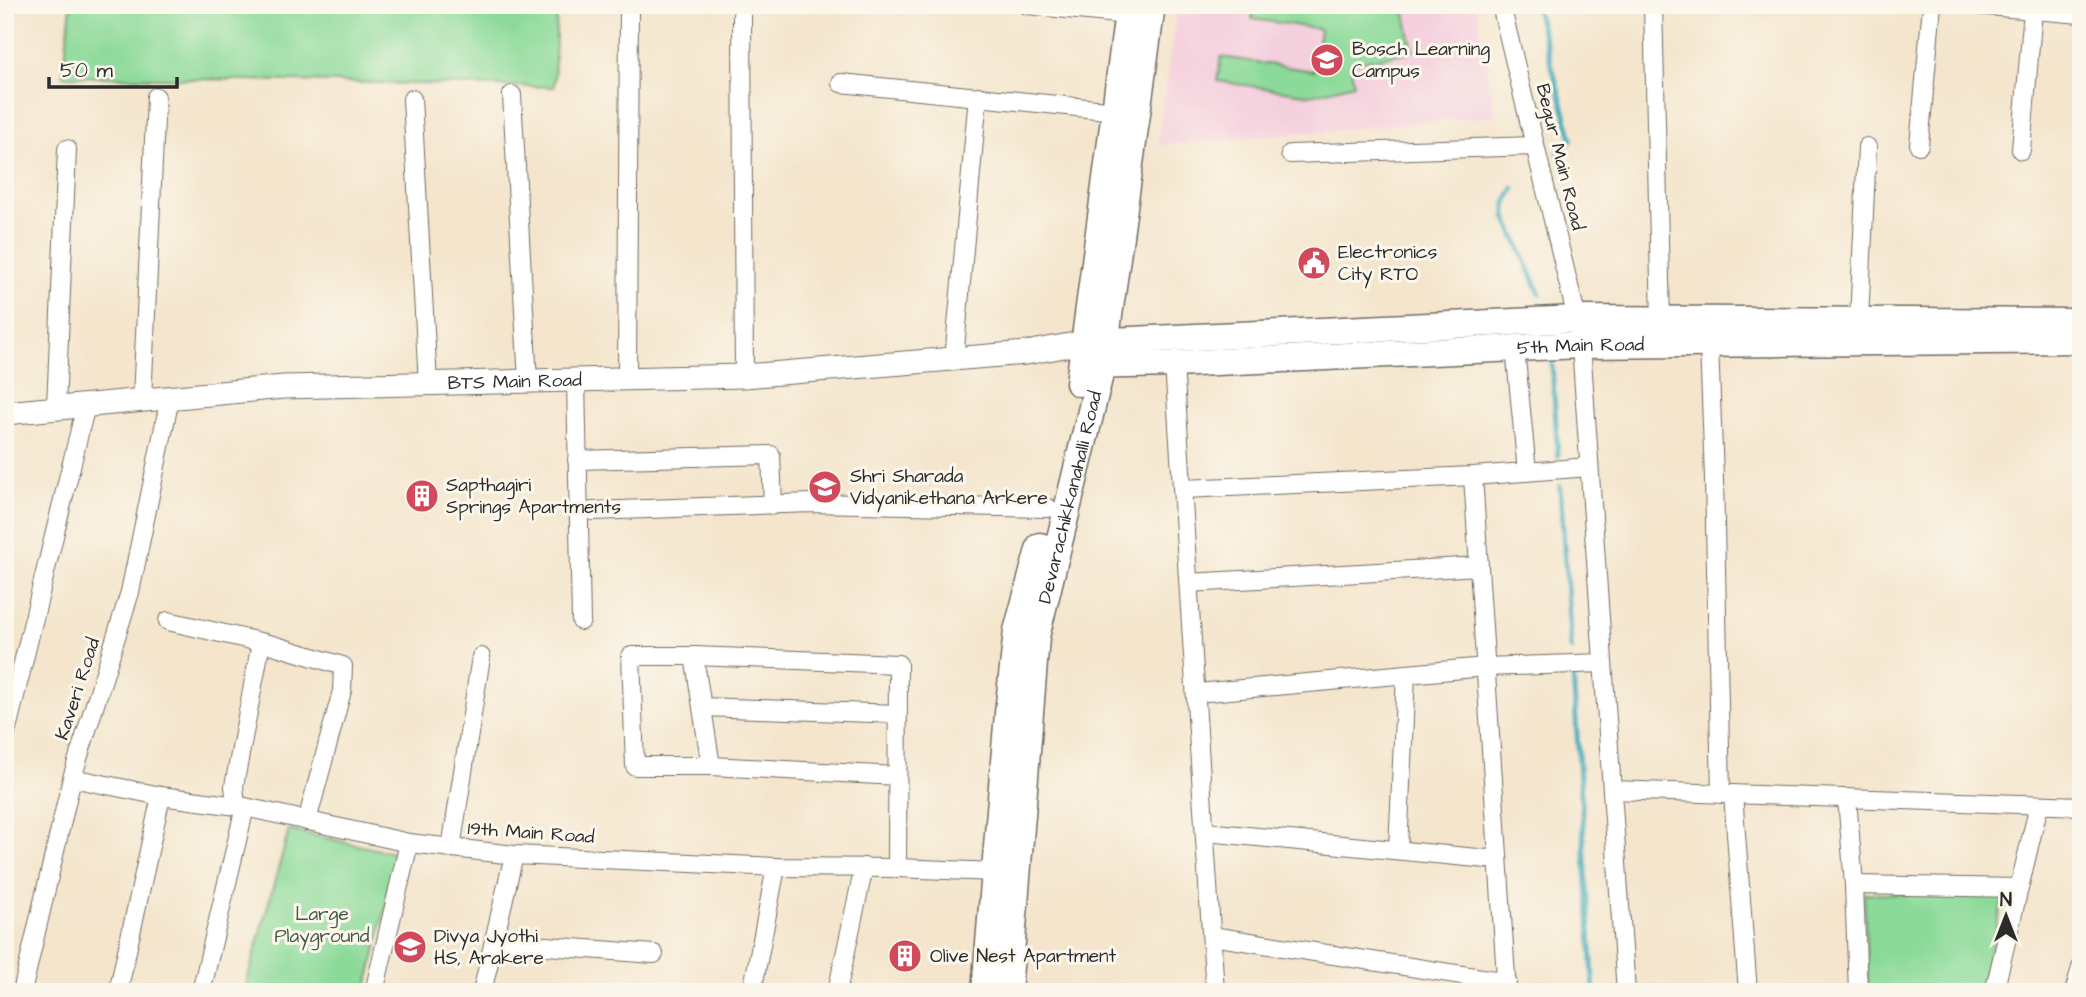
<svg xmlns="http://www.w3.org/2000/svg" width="2086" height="997" viewBox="0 0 2086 997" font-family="'Architects Daughter',sans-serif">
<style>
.built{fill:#f4cfdd}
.green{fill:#8cda99;stroke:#5c8262;stroke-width:2}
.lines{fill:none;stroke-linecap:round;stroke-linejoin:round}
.stream{stroke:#3daabb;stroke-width:5}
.minor-casing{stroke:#716c63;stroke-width:20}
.tertiary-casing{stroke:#716c63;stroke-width:25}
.secondary-casing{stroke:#716c63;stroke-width:29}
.minor{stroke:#fff;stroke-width:18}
.tertiary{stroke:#fff;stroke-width:23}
.secondary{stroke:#fff;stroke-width:26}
.labels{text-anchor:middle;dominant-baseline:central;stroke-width:6;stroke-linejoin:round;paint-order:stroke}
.poi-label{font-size:19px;fill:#2b2b2b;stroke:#fbf7ec;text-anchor:start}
.street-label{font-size:19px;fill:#2b2b2b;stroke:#fbf7ec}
.park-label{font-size:19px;fill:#435746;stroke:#fbf7ec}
</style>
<rect width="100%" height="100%" fill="#fbf7ec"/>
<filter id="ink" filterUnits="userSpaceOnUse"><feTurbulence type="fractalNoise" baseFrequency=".0143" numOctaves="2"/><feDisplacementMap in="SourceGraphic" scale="14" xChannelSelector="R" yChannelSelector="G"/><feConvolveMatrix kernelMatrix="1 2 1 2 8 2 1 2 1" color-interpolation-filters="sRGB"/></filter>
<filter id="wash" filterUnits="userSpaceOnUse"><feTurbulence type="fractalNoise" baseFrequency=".00686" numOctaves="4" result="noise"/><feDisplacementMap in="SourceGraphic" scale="28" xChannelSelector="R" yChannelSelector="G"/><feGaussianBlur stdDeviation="1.57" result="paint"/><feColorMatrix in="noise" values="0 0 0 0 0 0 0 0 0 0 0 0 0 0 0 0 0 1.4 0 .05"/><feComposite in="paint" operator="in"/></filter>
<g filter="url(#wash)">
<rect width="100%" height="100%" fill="#f4e5cc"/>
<!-- built -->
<path class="built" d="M1177,5H1476L1496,116L1157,145Z"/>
<!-- green -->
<g class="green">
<path d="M71,5H557L554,87L63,76Z"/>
<path d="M1254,5H1403L1413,51L1350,64L1354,84L1311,95L1217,81L1221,57L1314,71L1320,29L1252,19Z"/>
<path d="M289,830L398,854L366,992H244Z"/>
<path d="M1864,893L2004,896L1980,992H1868Z"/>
</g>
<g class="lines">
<!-- stream -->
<g class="stream">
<path d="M1535,5L1572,139L1558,153"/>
<path d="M1514,188L1506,203V217L1540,294"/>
<path d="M1552,365L1558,456"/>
<path d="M1560,486L1571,649"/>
<path d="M1573,674L1594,992"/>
</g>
</g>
</g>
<g filter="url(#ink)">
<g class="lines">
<defs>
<g id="minor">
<path d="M1027,5L1128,15"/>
<path d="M1501,5L1577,319L1581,345L1626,992"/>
<path d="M1653,5L1661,320"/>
<path d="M1976,5L2081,14"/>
<path d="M742,15L744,376"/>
<path d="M841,83L1116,111"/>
<path d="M512,95L528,382"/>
<path d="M412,99L428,384"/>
<path d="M1919,145L1932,5"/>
<path d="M2021,150L2033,10"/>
<path d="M1290,154L1535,146"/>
<path d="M1859,321L1867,147"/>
<path d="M1709,344L1714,478L1721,794"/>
<path d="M1515,348L1527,472"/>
<path d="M954,359L978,96"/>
<path d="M1174,364L1215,992"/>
<path d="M627,380L629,5"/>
<path d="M576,381L581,621"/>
<path d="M142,400L156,97"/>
<path d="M56,408L67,149"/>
<path d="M577,460L771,455L773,505"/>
<path d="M1473,476L1507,992"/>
<path d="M1183,489L1473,476L1589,467"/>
<path d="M592,511L812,503L1048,508"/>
<path d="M1189,583L1479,566"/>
<path d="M168,621L273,645L343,666L342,691L307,821"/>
<path d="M694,656L711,766"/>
<path d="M1197,693L1485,667L1603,663"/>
<path d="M702,707L898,714"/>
<path d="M5,737L86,405"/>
<path d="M72,778L161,796L245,807L409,843L514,855L776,867L897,868L995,872"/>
<path d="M1612,790L2081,806"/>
<path d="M1733,794L1748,992"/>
<path d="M1847,798L1854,885L1858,992"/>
<path d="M236,806L234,786L261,643"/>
<path d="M1206,832L1498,860"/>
<path d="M451,848L481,657"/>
<path d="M1398,850L1406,674"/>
<path d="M897,868L898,664L694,656H631L635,766H711L897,776"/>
<path d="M1854,885L2019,888"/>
<path d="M1212,936L1507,982"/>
<path d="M494,942L654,954"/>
<path d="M22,992L72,778L130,592L170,398"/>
<path d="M118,992L161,796"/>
<path d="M201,992L245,807"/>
<path d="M374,992L409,843"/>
<path d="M482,992L514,855"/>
<path d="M752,992L776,867"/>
<path d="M837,992L864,867"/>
<path d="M1994,992L2039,805"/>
<path d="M2074,992L2081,968"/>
</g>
<g id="tertiary">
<path id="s1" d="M5,413L284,387L744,376L1026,353L1086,342"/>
</g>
<g id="secondary">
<path d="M1089,342L1577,319L2081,322"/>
<path id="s2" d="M1082,366L1174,364L1581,345L2081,340"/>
<path d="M1079,383L1129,5"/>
<path d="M985,992L1008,713L1017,631L1040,546"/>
<path id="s3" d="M1008,992L1036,637L1102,366L1152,5"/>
</g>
</defs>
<!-- minor casing -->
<use href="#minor" class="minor-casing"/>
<!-- tertiary casing -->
<use href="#tertiary" class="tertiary-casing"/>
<!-- secondary casing -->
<use href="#secondary" class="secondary-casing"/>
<!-- minor -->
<use href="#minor" class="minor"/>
<!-- tertiary -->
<use href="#tertiary" class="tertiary"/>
<!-- secondary -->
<use href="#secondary" class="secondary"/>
</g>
</g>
<!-- icons -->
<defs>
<symbol id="university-disc" viewBox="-11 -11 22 22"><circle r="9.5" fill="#d1495b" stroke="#fbf7ec"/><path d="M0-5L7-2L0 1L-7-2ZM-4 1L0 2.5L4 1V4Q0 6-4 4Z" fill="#fff"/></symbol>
<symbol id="civic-disc" viewBox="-11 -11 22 22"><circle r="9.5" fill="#d1495b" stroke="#fbf7ec"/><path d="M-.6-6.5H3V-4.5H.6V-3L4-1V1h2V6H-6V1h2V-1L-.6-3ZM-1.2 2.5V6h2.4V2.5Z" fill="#fff"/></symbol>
<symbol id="school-disc" viewBox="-11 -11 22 22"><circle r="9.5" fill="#d1495b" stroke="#fbf7ec"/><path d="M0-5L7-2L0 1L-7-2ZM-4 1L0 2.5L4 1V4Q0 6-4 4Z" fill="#fff"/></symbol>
<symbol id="building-disc" viewBox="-11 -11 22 22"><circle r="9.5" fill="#d1495b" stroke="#fbf7ec"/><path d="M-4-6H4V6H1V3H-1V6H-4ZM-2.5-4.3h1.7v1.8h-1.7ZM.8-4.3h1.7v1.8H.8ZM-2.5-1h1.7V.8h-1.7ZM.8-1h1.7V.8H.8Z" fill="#fff"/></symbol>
</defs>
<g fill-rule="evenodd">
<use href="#university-disc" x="1308" y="41" width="38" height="38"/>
<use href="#civic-disc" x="1295" y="244" width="38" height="38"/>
<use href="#school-disc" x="806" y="468" width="38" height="38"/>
<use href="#building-disc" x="403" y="477" width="38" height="38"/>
<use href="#school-disc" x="391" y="928" width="38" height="38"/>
<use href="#building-disc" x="886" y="937" width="38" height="38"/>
</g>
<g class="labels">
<!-- poi labels -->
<g class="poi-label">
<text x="1352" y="49">Bosch Learning<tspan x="1352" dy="22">Campus</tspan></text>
<text x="1338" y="252">Electronics<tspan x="1338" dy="22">City RTO</tspan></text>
<text x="850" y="476">Shri Sharada<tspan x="850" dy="22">Vidyanikethana Arkere</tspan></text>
<text x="446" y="485">Sapthagiri<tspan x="446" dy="22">Springs Apartments</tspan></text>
<text x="434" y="936">Divya Jyothi<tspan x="434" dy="22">HS, Arakere</tspan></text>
<text x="930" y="956">Olive Nest Apartment</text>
</g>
<!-- street labels -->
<g class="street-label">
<text transform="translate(1560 157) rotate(76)">Begur Main Road</text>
<text stroke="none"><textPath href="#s2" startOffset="499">5th Main Road</textPath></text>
<text stroke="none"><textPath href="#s1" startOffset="511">BTS Main Road</textPath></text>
<text stroke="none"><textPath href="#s3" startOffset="500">Devarachikkanahalli Road</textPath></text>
<text transform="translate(78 689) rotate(-72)">Kaveri Road</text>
<text transform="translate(531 833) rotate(4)">19th Main Road</text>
</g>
<!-- park labels -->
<g class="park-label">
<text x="322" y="914">Large<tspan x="322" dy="22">Playground</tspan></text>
</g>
</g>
<!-- margin -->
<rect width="2086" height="997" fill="none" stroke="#fbf7ec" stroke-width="28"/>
<!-- north arrow -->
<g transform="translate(2006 916)" stroke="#fbf7ec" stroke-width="5" paint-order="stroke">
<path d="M0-5L12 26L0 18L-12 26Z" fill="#2b2b2b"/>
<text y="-10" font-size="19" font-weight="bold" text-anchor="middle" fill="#2b2b2b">N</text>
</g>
<!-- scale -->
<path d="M49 77v10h128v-10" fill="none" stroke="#2b2b2b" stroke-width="3.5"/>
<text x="60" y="77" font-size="21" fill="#2b2b2b" stroke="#fbf7ec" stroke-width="5" paint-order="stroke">50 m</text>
</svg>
